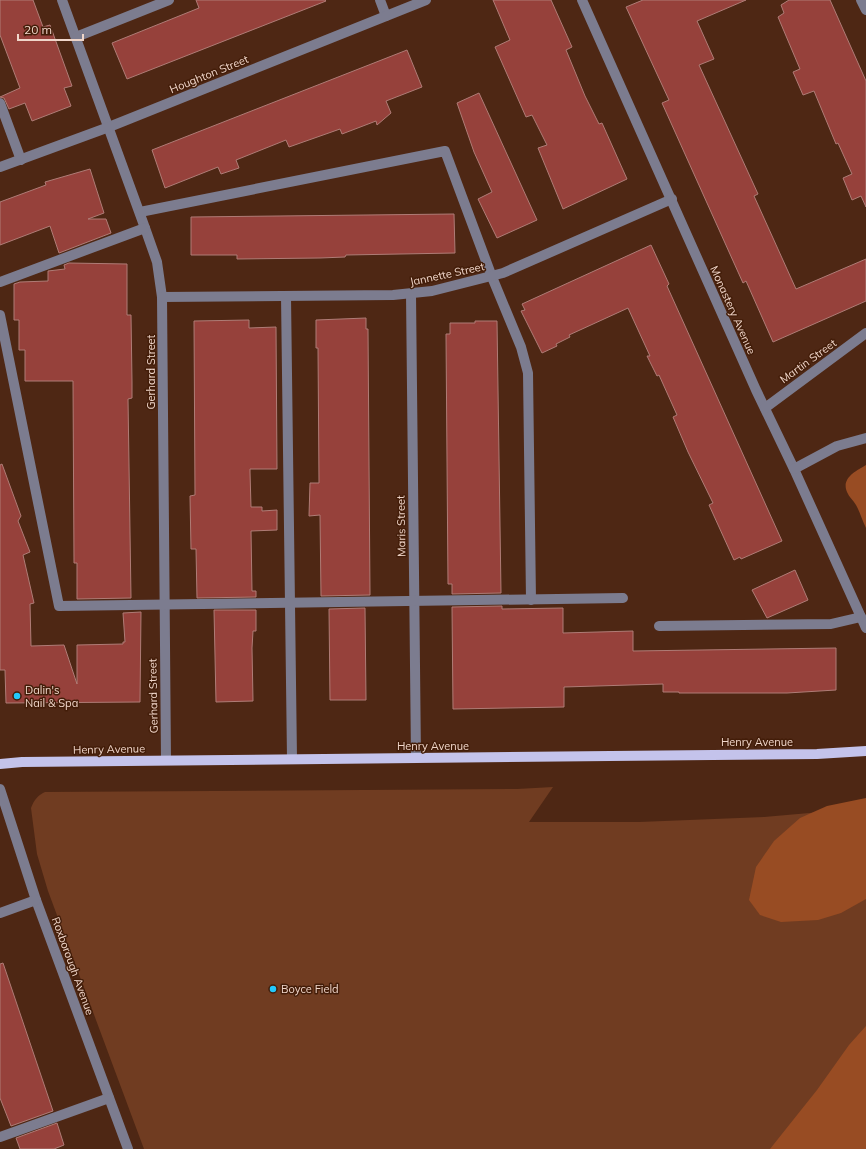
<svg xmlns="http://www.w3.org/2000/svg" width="866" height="1149" viewBox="0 0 866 1149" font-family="Mulish,sans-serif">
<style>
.green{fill:#703c21}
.forest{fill:#984c23}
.building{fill:#96413b;stroke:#af7c76}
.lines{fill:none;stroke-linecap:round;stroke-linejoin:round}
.minor{stroke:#7c7c8f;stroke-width:10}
.major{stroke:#c4c3eb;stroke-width:10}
.poi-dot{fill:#22c9fd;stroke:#431d09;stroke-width:1.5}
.labels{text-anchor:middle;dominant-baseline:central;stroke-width:3;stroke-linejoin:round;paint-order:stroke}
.street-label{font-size:11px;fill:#f0d6ca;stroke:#431d09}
.poi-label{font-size:11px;fill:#f0d6ca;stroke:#431d09;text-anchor:start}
</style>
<rect width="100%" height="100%" fill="#4e2714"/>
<!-- green -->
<path class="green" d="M553,787L529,822H639L764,817L866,808V1092L800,1149H144L48,891L37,854L31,808C34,800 38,795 45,792L517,789Z"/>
<!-- forest -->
<g class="forest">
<path d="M866,465V528C862,520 860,512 856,505C853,500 849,497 847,492C841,478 856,471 866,465Z"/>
<path d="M866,798V899L841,913L818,920L781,922L760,915L749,900L756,867L774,841L800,818L827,806Z"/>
<path d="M866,1026V1149H770L817,1090L849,1045Z"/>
</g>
<!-- building -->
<g class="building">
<path d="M0,0H33L43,27L50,25L72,86L64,88L71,106L32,121L25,103L9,109L4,98L0,97L20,88L0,35Z"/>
<path d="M196,0H325L326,1L127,79L112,43L199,8Z"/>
<path d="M493,0H551L572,47L566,50L585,96L599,124L602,123L627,179L563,209L538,148L547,145L532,115L526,117L495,47L510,40Z"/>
<path d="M643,0H746L697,21L714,59L699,65L758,194L754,196L796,289L866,259V301L773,342L746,281L743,283L662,103L669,100L626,7Z"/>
<path d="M789,0H830L866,81V207L861,196L852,200L843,178L852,174L838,143L836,144L814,91L803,95L793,72L800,69L778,17L784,13L781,5Z"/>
<path d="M407,50L422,87L386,101L391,113L377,125L376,121L342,134L340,129L289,147L286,140L236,160L239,168L221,174L218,167L165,188L152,150Z"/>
<path d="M479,93L537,220L497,238L478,199L492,192L474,152L457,103Z"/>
<path d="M90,169L104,213L88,219H106L111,233L59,253L50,226L0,245V202L46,185L45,182Z"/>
<path d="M454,214L455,253L346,255L345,257L320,258L237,259V255H191V217Z"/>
<path d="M651,245L669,284L667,286L782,541L741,559L740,557L734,560L709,505L713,503L688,452L673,417L677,415L659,375L657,376L647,356H650L628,308L569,335L570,337L556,344L557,346L542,353L521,311L525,310L522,304Z"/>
<path d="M69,263L127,264V315H131L132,382V398L128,399L131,598L77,599V563H74L73,381H25V350H19V320H14V284L20,282L48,281V271L65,269L64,265Z"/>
<path d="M366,318V329H368L370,595L321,596L320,515L309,516L310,483H319L318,348H316V320Z"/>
<path d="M249,320V328L276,327L277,469H250V472L251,507H262V511L277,510V530L251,531L252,591H256V597L197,598L196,549H191L190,496L195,495L194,321Z"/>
<path d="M475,321H497L501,593L452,594V584H448L446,334H450V323H475Z"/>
<path d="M2,464L21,516L18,521L30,552L23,555L34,603L30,604L31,646L64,645L77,684V645L123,644V642H125L123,613L141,612L140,702L6,703L5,670H0V465Z"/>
<path d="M795,570L808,600L767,618L752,590Z"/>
<path d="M502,606V609L563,608V633L633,631V651L836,648V690L787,693H679V692H663V684L564,687V707L453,709L452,607Z"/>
<path d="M365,608L366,700H330L329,609Z"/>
<path d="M214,610H256V631H253L252,648L253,701L216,702Z"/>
<path d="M3,963L53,1111L11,1126L0,1098V964Z"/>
<path d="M57,1123L64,1145L54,1149H20L16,1138Z"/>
</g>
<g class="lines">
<!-- minor -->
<g class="minor">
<path d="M62,0L145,228L157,262L162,297L166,760"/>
<path d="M380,0L386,16"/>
<path d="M582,0L756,390L794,469L866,628"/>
<path d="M861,0L866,10"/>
<path d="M76,37L169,0"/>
<path d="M0,103L21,160"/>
<path d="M0,167L109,127L426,0"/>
<path d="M140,212L445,151L492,277L521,347L528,373L531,600"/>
<path d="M0,282L145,228"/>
<path d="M411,294L416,758"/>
<path d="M286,296L292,759"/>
<path d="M162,297L393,295L432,291L503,273L672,199"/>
<path d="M0,315L59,606L623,598"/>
<path d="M765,408L866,333"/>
<path d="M794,469L837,446L866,438"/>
<path d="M659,626L831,624L861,617"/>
<path d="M0,789L36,900L128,1149"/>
<path d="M0,913L36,900"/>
<path d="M0,1137L109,1098"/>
</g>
<!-- major -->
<path class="major" d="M0,764L22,762L817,754L866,751"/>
</g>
<!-- markers -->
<g class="poi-dot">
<circle cx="17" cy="696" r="4"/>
<circle cx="273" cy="989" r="4"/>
</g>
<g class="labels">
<!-- street labels -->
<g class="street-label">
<text transform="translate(209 74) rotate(-22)">Houghton Street</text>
<text transform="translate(447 274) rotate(-12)">Jannette Street</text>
<text transform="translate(733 310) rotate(66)">Monastery Avenue</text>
<text transform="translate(808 361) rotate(-36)">Martin Street</text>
<text transform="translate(151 372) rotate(-90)">Gerhard Street</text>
<text transform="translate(401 526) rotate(-91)">Maris Street</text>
<text transform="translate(153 696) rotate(-91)">Gerhard Street</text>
<text x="757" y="742">Henry Avenue</text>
<text x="433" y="746">Henry Avenue</text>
<text transform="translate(109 749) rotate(-1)">Henry Avenue</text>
<text transform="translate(73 966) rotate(70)">Roxborough Avenue</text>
</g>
<!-- poi labels -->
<g class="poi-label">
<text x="25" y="690">Dalin's<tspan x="25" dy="13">Nail &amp; Spa</tspan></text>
<text x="281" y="989">Boyce Field</text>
</g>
</g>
<!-- scale -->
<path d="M18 34v6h65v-6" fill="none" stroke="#f0d6ca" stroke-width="2"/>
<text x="24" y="34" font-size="12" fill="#f0d6ca" stroke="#431d09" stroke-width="3" paint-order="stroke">20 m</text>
</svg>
